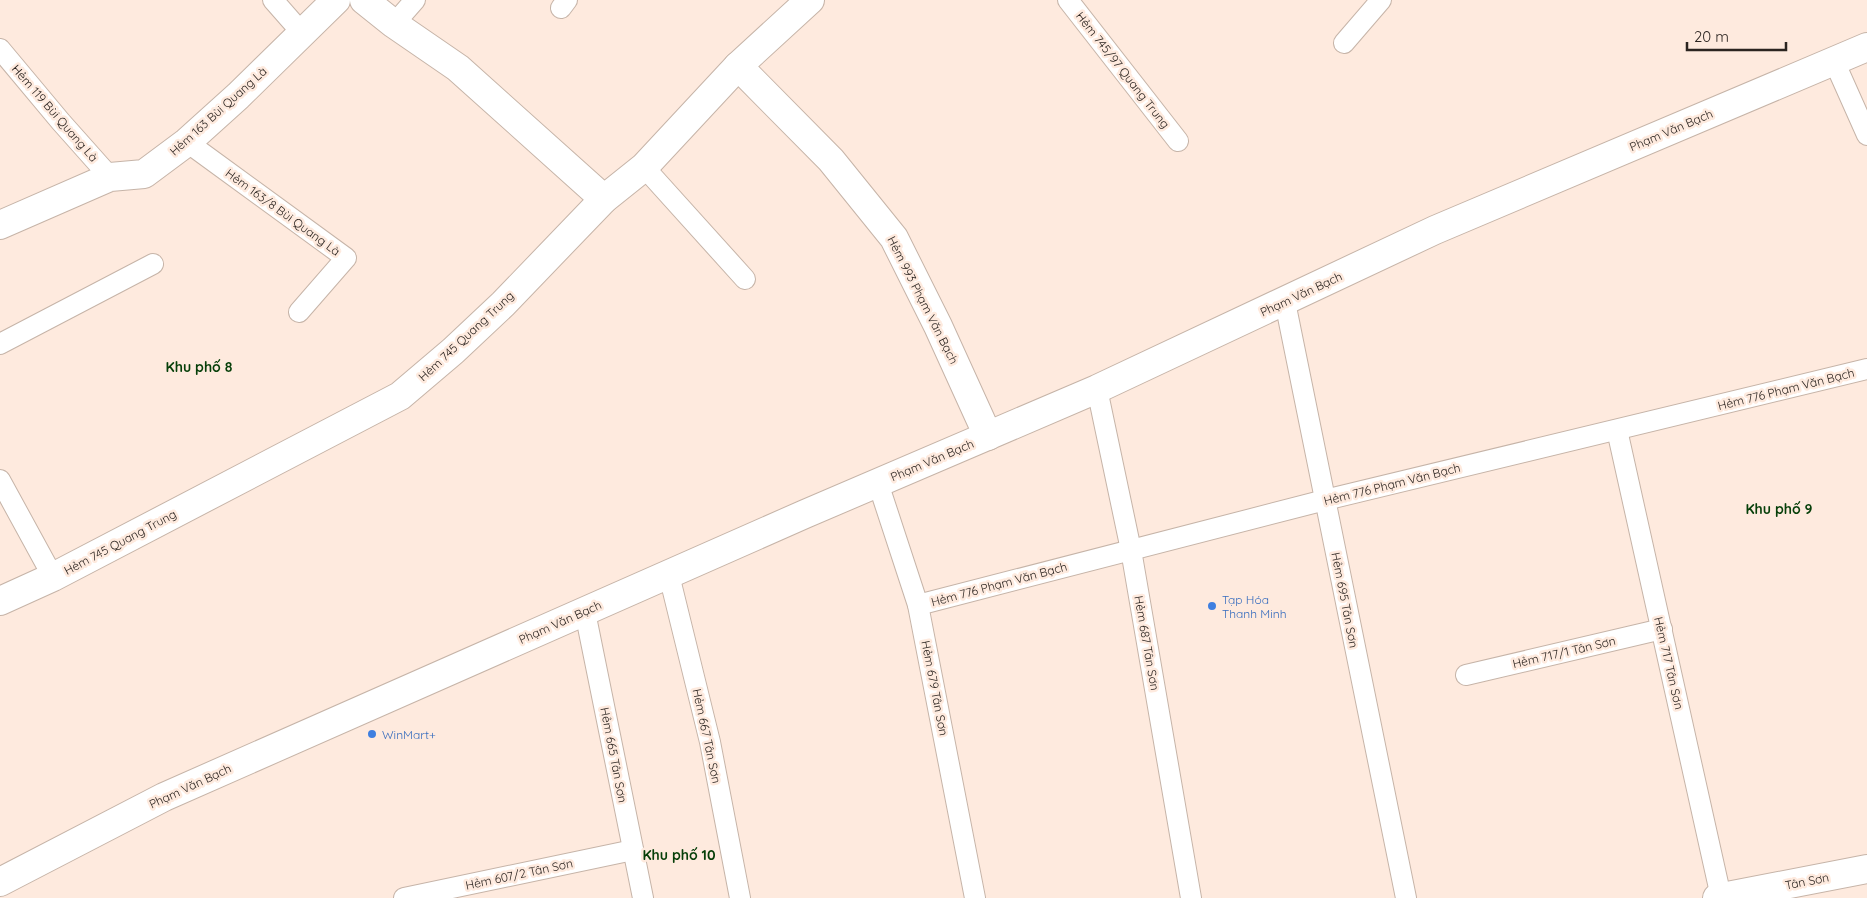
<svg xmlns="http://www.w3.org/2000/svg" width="1867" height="898" viewBox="0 0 1867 898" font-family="Quicksand,sans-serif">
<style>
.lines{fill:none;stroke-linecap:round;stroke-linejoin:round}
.service-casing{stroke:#c6b4a8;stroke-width:22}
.minor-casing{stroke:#c6b4a8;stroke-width:30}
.tertiary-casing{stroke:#c6b4a8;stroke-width:30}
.service{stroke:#fff;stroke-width:20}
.minor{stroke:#fff;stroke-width:28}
.tertiary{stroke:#fff;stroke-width:28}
.shop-dot{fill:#3f7fe0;stroke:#feeade;stroke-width:2}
.labels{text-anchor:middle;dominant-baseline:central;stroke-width:5;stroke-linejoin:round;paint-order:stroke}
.street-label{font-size:12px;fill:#2b2420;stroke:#feeade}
.shop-label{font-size:12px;fill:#366cbe;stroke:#feeade;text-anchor:start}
.neighbourhood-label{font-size:14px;font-weight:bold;fill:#063f09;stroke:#feeade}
</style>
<rect width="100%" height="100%" fill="#feeade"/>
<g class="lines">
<defs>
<g id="service">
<path d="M273,0L302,33"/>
<path d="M1068,0L1178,141"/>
<path d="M561,8L567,0"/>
<path d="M394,24L415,0"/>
<path d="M1344,43L1381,0"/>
<path d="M0,49L61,122L110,177"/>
<path d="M1834,61L1867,135"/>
<path d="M187,142L346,258L299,312"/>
<path d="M644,167L745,279"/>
<path d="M1285,302L1406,898"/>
<path d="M0,344L153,264"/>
<path d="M1097,389L1131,550L1191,898"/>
<path d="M1617,430L1721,897"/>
<path d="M0,480L53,577"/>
<path d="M878,483L918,605L975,898"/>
<path d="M669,575L710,742L740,898"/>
<path d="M918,605L1325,500L1867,369"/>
<path d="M585,612L643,898"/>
<path d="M1466,675L1662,629"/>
<path d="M404,898L633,850"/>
</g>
<g id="minor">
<path d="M364,0L394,24L458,68L604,199"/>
<path d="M738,66L831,160L894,238L938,326L988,436"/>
<path d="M0,225L110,177L144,174L187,142L238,96L336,0"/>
<path d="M0,601L53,577L400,396L453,351L503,304L604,199L644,167L738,66L810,0"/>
</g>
<g id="tertiary">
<path d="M0,882L164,797L805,514L1097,389L1435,230L1867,47"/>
<path d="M1717,898L1867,869"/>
</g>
</defs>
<!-- service casing -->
<use href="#service" class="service-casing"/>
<!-- minor casing -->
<use href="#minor" class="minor-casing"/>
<!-- tertiary casing -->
<use href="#tertiary" class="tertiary-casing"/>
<!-- service -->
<use href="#service" class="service"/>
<!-- minor -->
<use href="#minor" class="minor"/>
<!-- tertiary -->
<use href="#tertiary" class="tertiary"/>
</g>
<!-- markers -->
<g class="shop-dot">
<circle cx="1212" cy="606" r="5"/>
<circle cx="372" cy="734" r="5"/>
</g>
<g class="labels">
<!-- street labels -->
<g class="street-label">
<text transform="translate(1123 70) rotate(52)">Hẻm 745/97 Quang Trung</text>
<text transform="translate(218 111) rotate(-42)">Hẻm 163 Bùi Quang Là</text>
<text transform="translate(55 113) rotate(49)">Hẻm 119 Bùi Quang Là</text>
<text transform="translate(1671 130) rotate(-23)">Phạm Văn Bạch</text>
<text transform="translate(283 212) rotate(36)">Hẻm 163/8 Bùi Quang Là</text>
<text transform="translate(1301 294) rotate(-25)">Phạm Văn Bạch</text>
<text transform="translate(923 300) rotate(63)">Hẻm 993 Phạm Văn Bạch</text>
<text transform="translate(466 336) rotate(-43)">Hẻm 745 Quang Trung</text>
<text transform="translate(1786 389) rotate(-14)">Hẻm 776 Phạm Văn Bạch</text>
<text transform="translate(932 460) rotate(-23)">Phạm Văn Bạch</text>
<text transform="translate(1392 484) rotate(-14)">Hẻm 776 Phạm Văn Bạch</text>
<text transform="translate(120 542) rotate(-28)">Hẻm 745 Quang Trung</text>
<text transform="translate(999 584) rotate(-15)">Hẻm 776 Phạm Văn Bạch</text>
<text transform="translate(1345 600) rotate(79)">Hẻm 695 Tân Sơn</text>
<text transform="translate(560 622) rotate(-24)">Phạm Văn Bạch</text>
<text transform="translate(1147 643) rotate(80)">Hẻm 687 Tân Sơn</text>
<text transform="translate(1564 652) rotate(-13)">Hẻm 717/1 Tân Sơn</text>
<text transform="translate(1669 663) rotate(77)">Hẻm 717 Tân Sơn</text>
<text transform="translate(935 688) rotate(79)">Hẻm 679 Tân Sơn</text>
<text transform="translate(707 736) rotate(78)">Hẻm 667 Tân Sơn</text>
<text transform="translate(614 755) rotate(79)">Hẻm 665 Tân Sơn</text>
<text transform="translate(190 786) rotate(-25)">Phạm Văn Bạch</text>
<text transform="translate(519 874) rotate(-12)">Hẻm 607/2 Tân Sơn</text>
<text transform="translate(1807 881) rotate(-11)">Tân Sơn</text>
</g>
<!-- shop labels -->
<g class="shop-label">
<text x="1222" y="599">Tạp Hóa<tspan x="1222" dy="14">Thanh Minh</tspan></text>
<text x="382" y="734">WinMart+</text>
</g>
<!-- neighbourhood labels -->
<g class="neighbourhood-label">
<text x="199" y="367">Khu phố 8</text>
<text x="1779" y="509">Khu phố 9</text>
<text x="679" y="855">Khu phố 10</text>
</g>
</g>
<!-- scale -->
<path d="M1687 42v8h99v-8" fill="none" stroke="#2b2420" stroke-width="2.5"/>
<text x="1694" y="42" font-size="15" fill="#2b2420" stroke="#feeade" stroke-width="4" paint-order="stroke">20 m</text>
</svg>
